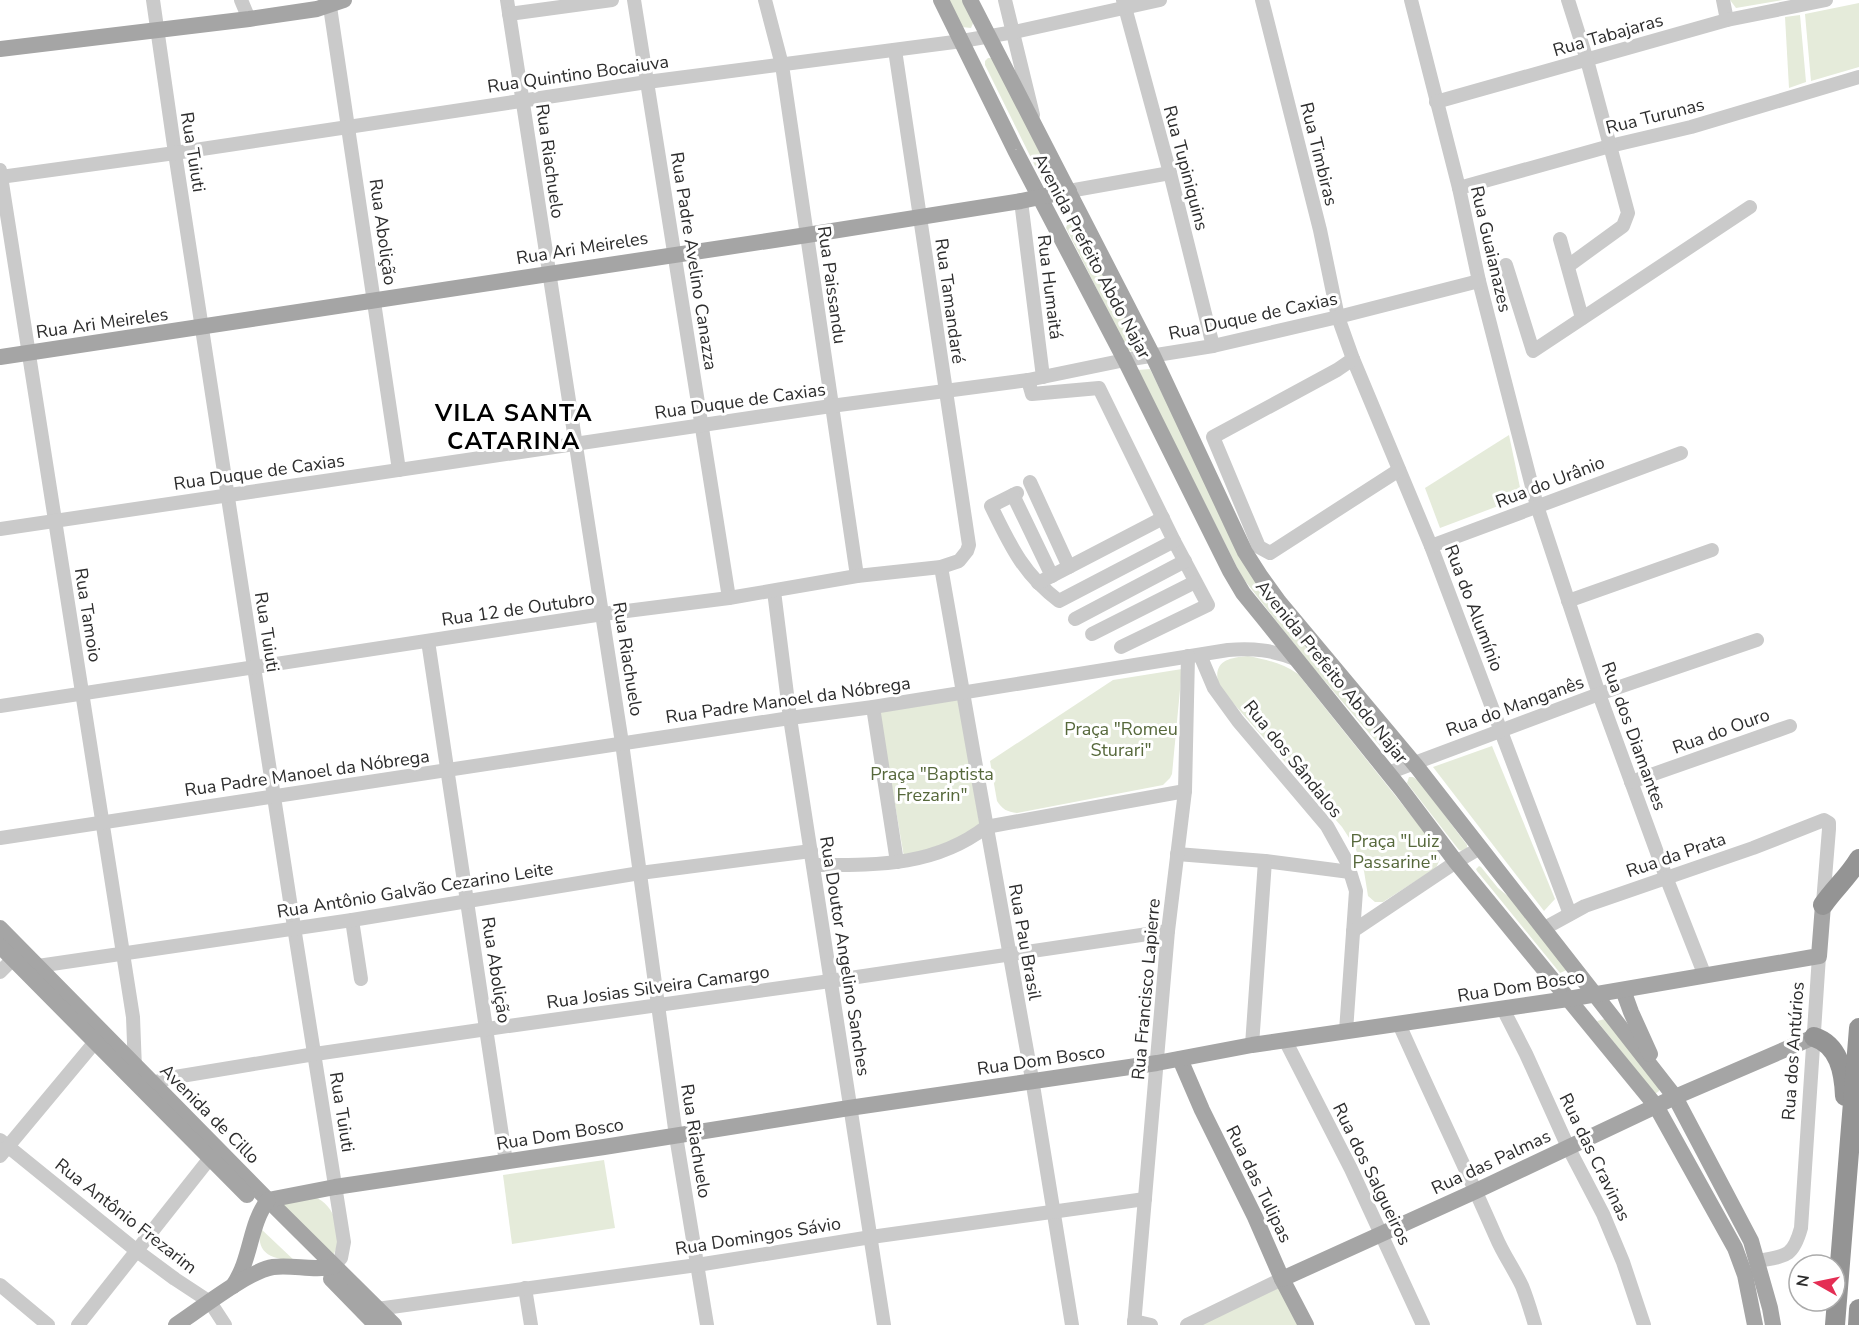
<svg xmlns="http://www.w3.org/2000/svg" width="1859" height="1325" viewBox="0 0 1859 1325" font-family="'Nunito Sans',sans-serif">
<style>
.green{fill:#e5ebda}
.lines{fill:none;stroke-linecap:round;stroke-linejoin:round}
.minor{stroke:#cacaca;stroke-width:14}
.major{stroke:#a5a5a5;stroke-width:16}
.highway{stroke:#949494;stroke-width:20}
.labels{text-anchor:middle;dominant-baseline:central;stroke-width:6;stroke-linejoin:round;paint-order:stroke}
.street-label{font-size:18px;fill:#2d2d2d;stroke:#fff}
.park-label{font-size:18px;fill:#56683b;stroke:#fff}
.district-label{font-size:24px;font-weight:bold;letter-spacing:1.5px;fill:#000;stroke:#fff}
</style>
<rect width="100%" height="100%" fill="#fff"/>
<!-- green -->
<g class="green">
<path d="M949,0H963L974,21L971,28L962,27Z"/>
<path d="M1730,0H1783L1736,8Z"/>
<path d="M1859,3V67L1811,81L1805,14Z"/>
<path d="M1800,15L1806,82L1789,88L1785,17Z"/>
<path d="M988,58H992L1057,182L1044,184L985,65V61Z"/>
<path d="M1070,221L1076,223L1139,345V349L1134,353L1127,349L1066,228L1068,222Z"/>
<path d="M1150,369L1249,569L1399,758L1396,761L1392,760L1305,658L1242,577L1138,370Z"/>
<path d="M1509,435L1522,497L1440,528L1425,488Z"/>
<path d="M1248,656C1267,660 1282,663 1298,674L1438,849L1440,859L1436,868L1383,902H1375L1368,896L1364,871L1355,847L1342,827L1219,687C1212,661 1227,658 1248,656Z"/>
<path d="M1182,669L1172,774L1170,778L1163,785L1017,813C1007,812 1002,809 997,801L990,761L1113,680Z"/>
<path d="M958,697L980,826L944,848L904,857L879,711Z"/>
<path d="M1492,746L1555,899L1544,911L1433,767Z"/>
<path d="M1409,777H1413L1419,781L1467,845V849L1463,851L1459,850L1407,783Z"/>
<path d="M1479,866L1481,867L1498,888L1515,902L1569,969L1560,973L1477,871L1476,869Z"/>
<path d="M1605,1019L1659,1086V1091L1655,1094L1597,1021Z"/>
<path d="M604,1160L615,1228L512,1244L503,1175Z"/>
<path d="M314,1197C336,1204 345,1238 332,1257L276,1203Z"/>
<path d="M260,1228L297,1263C273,1257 256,1257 260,1228Z"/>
<path d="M1282,1279L1306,1325H1195Z"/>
</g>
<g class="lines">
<!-- minor -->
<g class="minor">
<path d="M153,0L175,153L294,927L344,1242L341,1258L334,1266"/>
<path d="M241,0L249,19"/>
<path d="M329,0L399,470"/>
<path d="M507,0L622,743L676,1136L707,1325"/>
<path d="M634,0L729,598"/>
<path d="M765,0L782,65L857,576"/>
<path d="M1005,0L1033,115"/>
<path d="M1123,0L1170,173L1213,346"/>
<path d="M1262,0L1320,230L1338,317L1353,359L1431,546L1570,914"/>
<path d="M1411,0L1459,188L1479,281L1537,506L1599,694L1666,877L1705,976"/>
<path d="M1723,0L1727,20"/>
<path d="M509,14L612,0"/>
<path d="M1436,102L1727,20L1826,0"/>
<path d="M0,170L133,1017L135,1069"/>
<path d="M0,177L175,153L647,82L962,41L1014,32L1160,0"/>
<path d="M1459,188L1610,146L1691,127L1859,77"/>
<path d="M1069,191L1170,173"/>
<path d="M1021,201L1043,377"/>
<path d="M1560,239L1582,318"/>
<path d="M1506,265L1533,351L1750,207"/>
<path d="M1568,266L1623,226L1628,213L1587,60L1568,0"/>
<path d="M1353,359L1337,370L1213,437L1259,547L1270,553L1399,470"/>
<path d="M1028,380L1032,394L1099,388L1174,541L1208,605L1121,647"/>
<path d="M1030,482L1069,567"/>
<path d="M1017,493L991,506C1010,545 1023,574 1059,601L1174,541"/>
<path d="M1013,495L1052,576"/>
<path d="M0,529L831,406L1028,380L1125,360L1213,346L1338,317L1479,281"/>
<path d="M1431,546L1681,453"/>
<path d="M941,567C970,738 1002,908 1032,1079C1046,1161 1058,1243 1072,1325"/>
<path d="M1038,583L1163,518"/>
<path d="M774,591L790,718L884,1325"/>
<path d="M1568,601L1712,550"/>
<path d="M1075,619L1185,561"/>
<path d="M1092,634L1195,582"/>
<path d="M428,641L506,1162"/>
<path d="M1200,655L1214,688L1238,721L1327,826L1347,862L1356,891L1346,1031"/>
<path d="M0,706L603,614L729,598L857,576L941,567L959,561L967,551L969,545L895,50"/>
<path d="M873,707L897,862"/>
<path d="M1388,773L1599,694L1757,640"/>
<path d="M1631,782L1790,726"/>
<path d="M0,838L790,718L873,707L1228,650C1253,648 1273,650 1295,659"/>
<path d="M1177,854L1265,861L1350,872"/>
<path d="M813,865C875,865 934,867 986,827L1185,791"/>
<path d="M352,920L361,979"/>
<path d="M1543,929L1585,906L1753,848L1824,820L1829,823V829L1823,903"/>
<path d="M1353,931L1456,862L1480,848"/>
<path d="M0,972L13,959"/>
<path d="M32,972L38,966L352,920L640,873L811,851"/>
<path d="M1503,1009L1526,1054L1568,1147L1603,1214L1623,1262L1644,1325"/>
<path d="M1399,1024C1431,1096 1465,1166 1496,1237C1503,1254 1514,1269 1522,1286C1527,1298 1531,1312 1535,1325"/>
<path d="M1285,1040L1351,1169L1423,1325"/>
<path d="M1252,1045L1265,861"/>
<path d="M144,1086L169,1078L315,1054L487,1029L830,981L1168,931"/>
<path d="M0,1140L137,1251L175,1279L210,1302L225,1325"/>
<path d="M0,1156L95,1042"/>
<path d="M1758,1261C1786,1256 1793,1257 1801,1228L1819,956"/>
<path d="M0,1285L48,1325"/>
<path d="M525,1288L531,1325"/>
<path d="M377,1309L697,1265L871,1237L1145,1199"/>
<path d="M1134,1321L1151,1325"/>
<path d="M78,1325L210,1158"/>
<path d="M1134,1325L1168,931L1185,791L1188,656"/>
<path d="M1187,1325L1282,1279"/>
</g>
<!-- major -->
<g class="major">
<path d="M941,0L1015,150L1125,360L1230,571L1243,593L1265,620L1401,789L1456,862L1656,1106L1735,1248L1745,1275L1755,1325"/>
<path d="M970,0L1153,356L1245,552L1261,577L1279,602L1417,767L1675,1097L1751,1241L1770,1308L1773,1325"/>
<path d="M0,49L249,19L317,9L344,0"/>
<path d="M0,357L807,235L1021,201L1069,191"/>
<path d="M0,928L268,1200L394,1325"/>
<path d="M0,946L247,1195"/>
<path d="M1623,990L1631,1012L1650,1054"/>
<path d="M1180,1059L1202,1110L1255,1217L1282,1279L1306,1325"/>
<path d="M268,1200L335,1187L604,1147L849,1108L1157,1063L1252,1045L1568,999L1819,956L1823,905"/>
<path d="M331,1279L376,1325"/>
<path d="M1282,1279L1476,1191L1675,1097L1814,1037"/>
<path d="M233,1286C252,1258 249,1225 268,1200"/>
<path d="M176,1325C199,1310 248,1271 273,1267C294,1264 314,1272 334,1266"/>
</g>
<!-- highway -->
<g class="highway">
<path d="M1823,905C1834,889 1849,876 1859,859"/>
<path d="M1814,1037C1839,1045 1844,1072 1845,1096"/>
<path d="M1835,1325L1859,1028"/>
<path d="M1858,1325L1859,1309"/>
</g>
</g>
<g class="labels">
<!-- street labels -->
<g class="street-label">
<text transform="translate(1608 35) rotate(-16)">Rua Tabajaras</text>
<text transform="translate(578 74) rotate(-8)">Rua Quintino Bocaiuva</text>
<text transform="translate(1655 116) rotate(-14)">Rua Turunas</text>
<text transform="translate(193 152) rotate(81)">Rua Tuiuti</text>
<text transform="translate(1319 154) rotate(76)">Rua Timbiras</text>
<text transform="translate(550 161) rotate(82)">Rua Riachuelo</text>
<text transform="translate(1186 168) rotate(75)">Rua Tupiniquins</text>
<text transform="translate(383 232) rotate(82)">Rua Abolição</text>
<text transform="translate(582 248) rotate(-9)">Rua Ari Meireles</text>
<text transform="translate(1491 249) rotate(77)">Rua Guaianazes</text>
<text transform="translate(1092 256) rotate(62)">Avenida Prefeito Abdo Najar</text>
<text transform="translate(694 261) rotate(81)">Rua Padre Avelino Canazza</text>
<text transform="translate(832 285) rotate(82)">Rua Paissandu</text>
<text transform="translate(1050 287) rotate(83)">Rua Humaitá</text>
<text transform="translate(950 301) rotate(82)">Rua Tamandaré</text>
<text transform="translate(1253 316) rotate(-12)">Rua Duque de Caxias</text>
<text transform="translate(102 323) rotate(-8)">Rua Ari Meireles</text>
<text transform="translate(740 401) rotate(-8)">Rua Duque de Caxias</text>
<text transform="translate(259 472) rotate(-8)">Rua Duque de Caxias</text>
<text transform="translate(1550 482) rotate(-21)">Rua do Urânio</text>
<text transform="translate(1474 608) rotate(69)">Rua do Alumínio</text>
<text transform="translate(518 609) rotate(-8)">Rua 12 de Outubro</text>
<text transform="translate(88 615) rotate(81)">Rua Tamoio</text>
<text transform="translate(267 632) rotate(81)">Rua Tuiuti</text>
<text transform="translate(628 659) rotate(81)">Rua Riachuelo</text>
<text transform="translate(1332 672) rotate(51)">Avenida Prefeito Abdo Najar</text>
<text transform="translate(788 700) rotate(-8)">Rua Padre Manoel da Nóbrega</text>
<text transform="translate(1515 706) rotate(-20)">Rua do Manganês</text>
<text transform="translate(1721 731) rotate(-20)">Rua do Ouro</text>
<text transform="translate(1634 736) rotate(70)">Rua dos Diamantes</text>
<text transform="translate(1293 759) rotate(51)">Rua dos Sândalos</text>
<text transform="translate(307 773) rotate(-8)">Rua Padre Manoel da Nóbrega</text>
<text transform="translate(1676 855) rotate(-19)">Rua da Prata</text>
<text transform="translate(415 890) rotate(-9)">Rua Antônio Galvão Cezarino Leite</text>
<text transform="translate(1025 942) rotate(80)">Rua Pau Brasil</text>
<text transform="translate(845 956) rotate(81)">Rua Doutor Angelino Sanches</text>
<text transform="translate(496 970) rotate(81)">Rua Abolição</text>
<text transform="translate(1521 986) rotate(-9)">Rua Dom Bosco</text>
<text transform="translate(658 987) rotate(-8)">Rua Josias Silveira Camargo</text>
<text transform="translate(1146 989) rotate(-85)">Rua Francisco Lapierre</text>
<text transform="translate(1793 1051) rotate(-86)">Rua dos Antúrios</text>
<text transform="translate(1041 1060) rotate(-8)">Rua Dom Bosco</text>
<text transform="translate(342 1112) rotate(81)">Rua Tuiuti</text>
<text transform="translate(210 1114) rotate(45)">Avenida de Cillo</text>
<text transform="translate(560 1134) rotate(-9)">Rua Dom Bosco</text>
<text transform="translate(696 1141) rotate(81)">Rua Riachuelo</text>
<text transform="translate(1595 1157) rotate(64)">Rua das Cravinas</text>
<text transform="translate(1491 1162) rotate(-25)">Rua das Palmas</text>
<text transform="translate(1372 1174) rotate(64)">Rua dos Salgueiros</text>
<text transform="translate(1259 1184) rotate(64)">Rua das Tulipas</text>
<text transform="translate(126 1216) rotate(38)">Rua Antônio Frezarim</text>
<text transform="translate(758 1236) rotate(-9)">Rua Domingos Sávio</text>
</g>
<!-- park labels -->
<g class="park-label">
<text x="1121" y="729">Praça "Romeu<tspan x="1121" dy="21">Sturari"</tspan></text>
<text x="932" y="774">Praça "Baptista<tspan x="932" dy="21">Frezarin"</tspan></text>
<text x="1395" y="841">Praça "Luiz<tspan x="1395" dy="21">Passarine"</tspan></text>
</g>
<!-- district labels -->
<g class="district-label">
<text x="514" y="413">VILA SANTA<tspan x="514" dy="28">CATARINA</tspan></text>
</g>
</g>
<!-- north arrow -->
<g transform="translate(1817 1283) rotate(279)"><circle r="28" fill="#ffffff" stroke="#ababab" stroke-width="1.5"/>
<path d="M0-4.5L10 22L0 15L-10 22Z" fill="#e42e54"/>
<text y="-9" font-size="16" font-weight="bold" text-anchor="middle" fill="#2d2d2d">N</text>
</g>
</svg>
